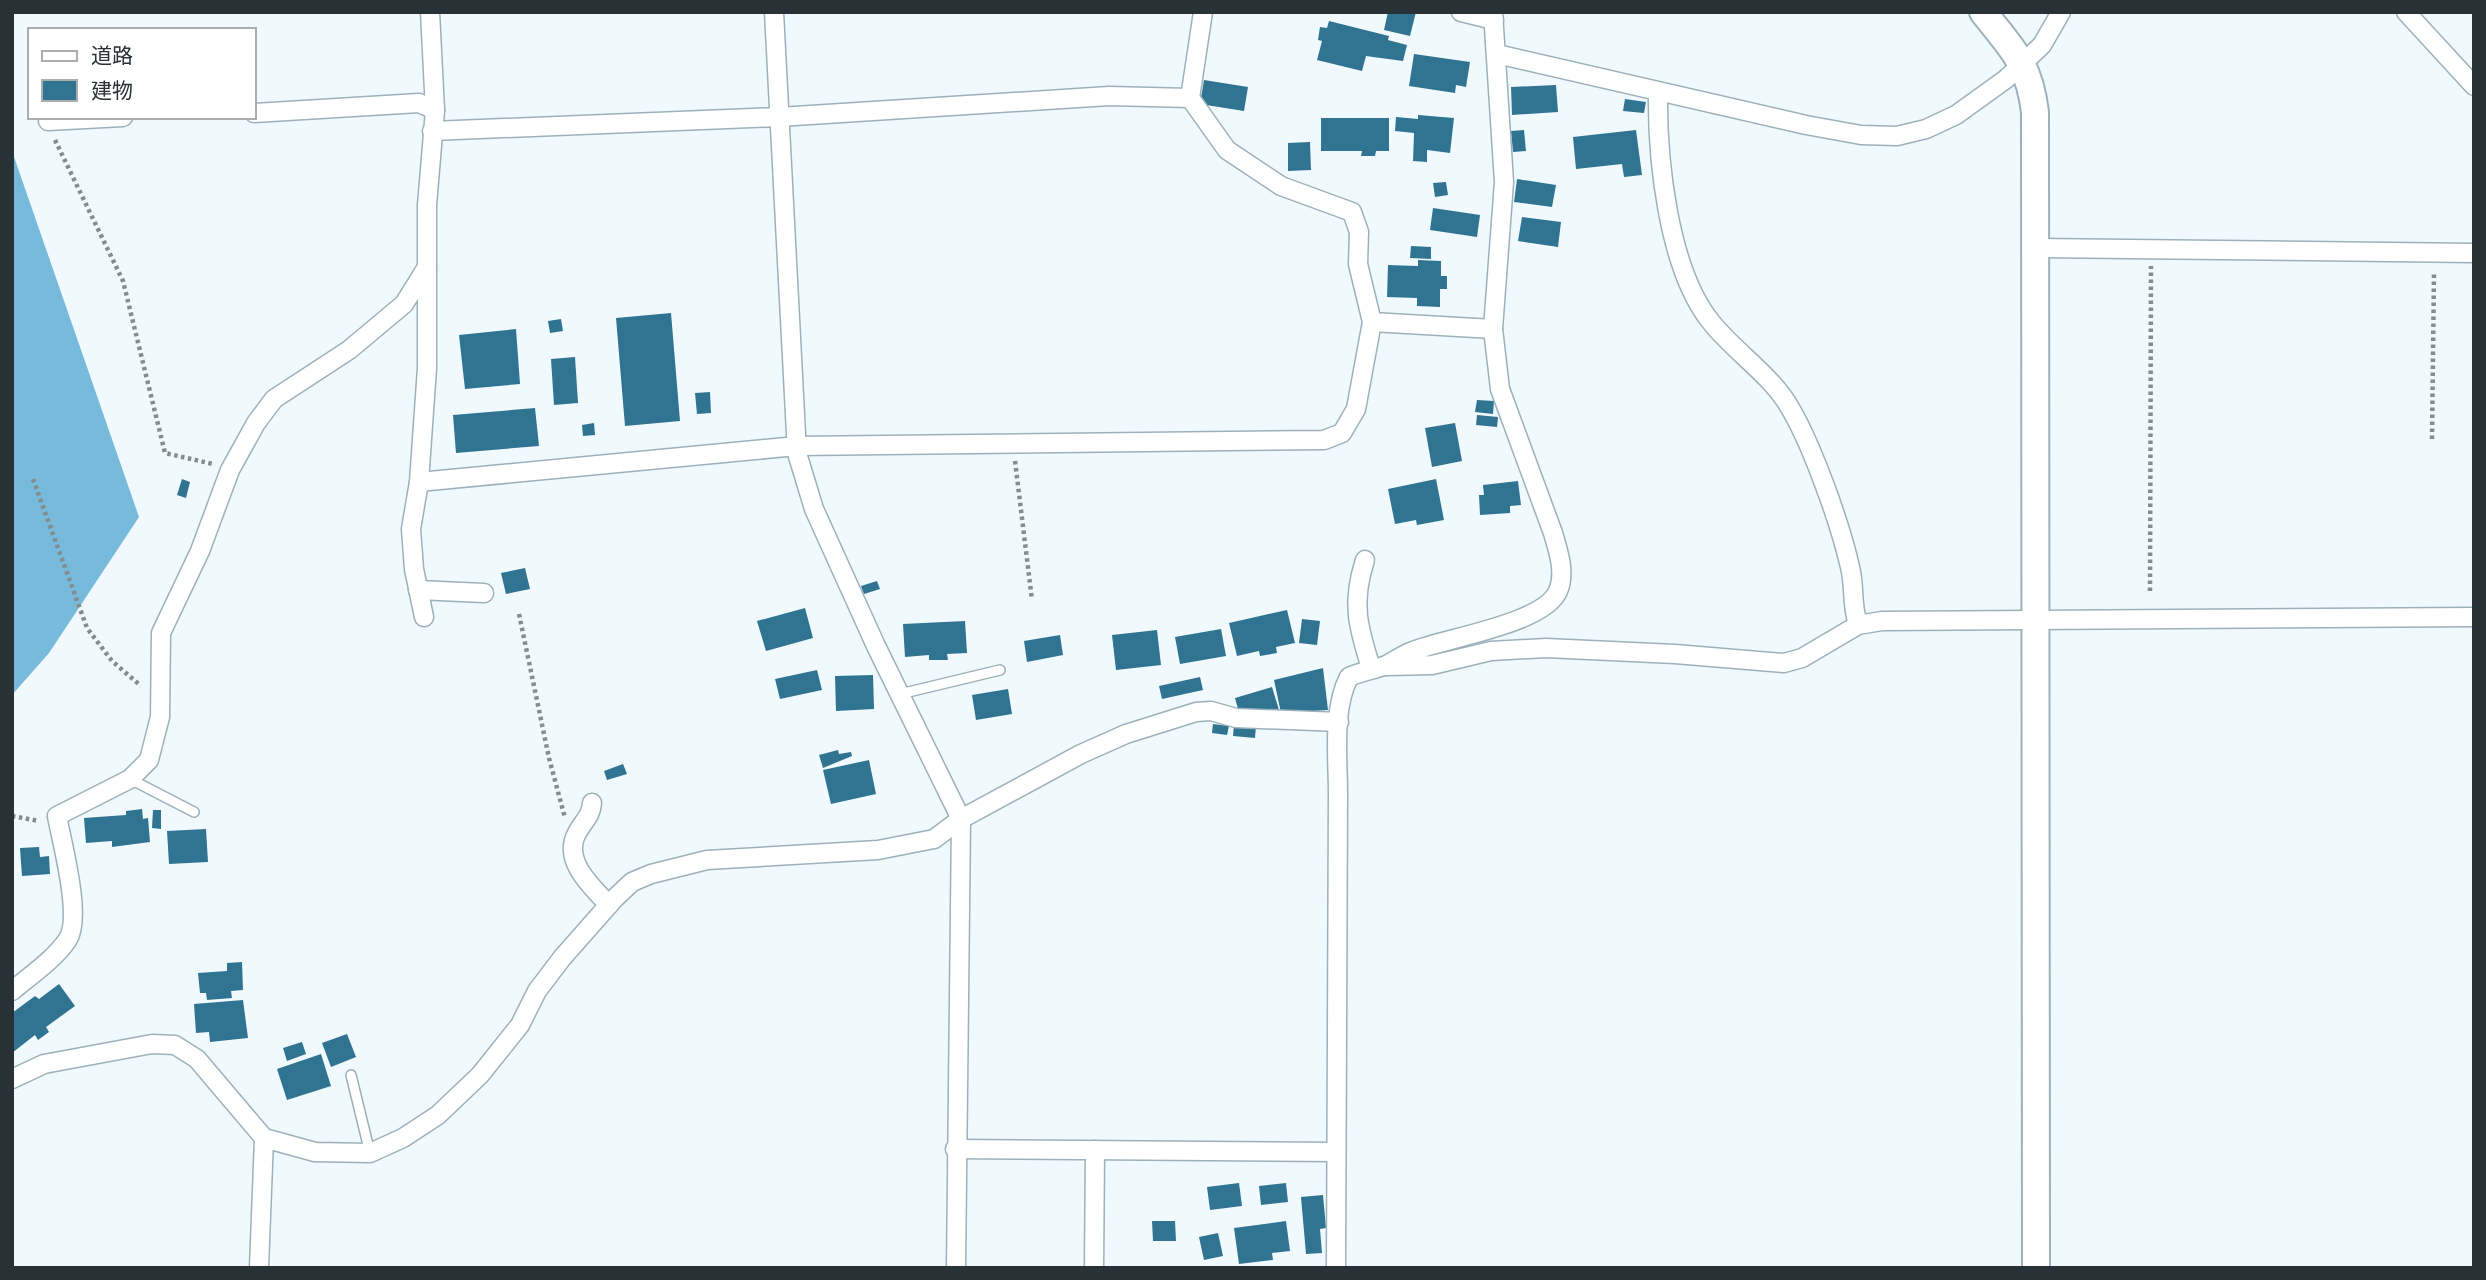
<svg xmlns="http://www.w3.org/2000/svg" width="2486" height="1280" viewBox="0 0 2486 1280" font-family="'Noto Sans','Noto Sans JP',sans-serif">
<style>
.forest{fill:#77badb}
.building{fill:#307492}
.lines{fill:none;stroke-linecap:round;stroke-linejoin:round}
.lane-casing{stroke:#9db1bc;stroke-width:12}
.street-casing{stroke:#9db1bc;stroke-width:21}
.secondary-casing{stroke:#9db1bc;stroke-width:30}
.path{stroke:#838c90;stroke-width:4.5;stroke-dasharray:3.5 3.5;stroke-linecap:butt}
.lane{stroke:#fff;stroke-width:9}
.street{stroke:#fff;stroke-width:18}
.secondary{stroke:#fff;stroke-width:26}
</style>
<rect width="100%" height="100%" fill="#f0f9fd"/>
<!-- forest -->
<path class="forest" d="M12,151L139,517L49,653L12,695Z"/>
<!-- building -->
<g class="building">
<path d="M1388,12H1416L1410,36L1384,30Z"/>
<path d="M1329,21L1389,36L1388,40L1407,45L1403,61L1366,56L1362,71L1317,60L1322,41L1318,40L1320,27L1327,28Z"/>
<path d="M1414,54L1470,62L1466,87L1456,85L1455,93L1409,86Z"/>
<path d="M1204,80L1248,87L1244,111L1200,104Z"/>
<path d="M1556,85L1558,112L1512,115L1511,87Z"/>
<path d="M1625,99L1646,102L1644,113L1623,111Z"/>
<path d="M1418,115L1454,118L1450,153L1427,150V162L1413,161L1414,133L1395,131L1396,117L1418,119Z"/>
<path d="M1321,118H1389V151H1376L1375,156H1361L1362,151H1321Z"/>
<path d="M1524,130L1526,151L1513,152L1511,131Z"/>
<path d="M1636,130L1642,175L1624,177L1622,164L1576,169L1573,137Z"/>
<path d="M1310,142L1311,170L1288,171V143Z"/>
<path d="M1517,179L1556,185L1552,207L1514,202Z"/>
<path d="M1446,182L1448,195L1435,197L1433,183Z"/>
<path d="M1433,208L1480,215L1477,237L1430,230Z"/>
<path d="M1522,217L1561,222L1558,247L1518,241Z"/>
<path d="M1411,246L1431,247V259L1410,258Z"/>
<path d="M1418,260L1441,261V276H1447V289H1440V307L1417,306V298L1387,297L1388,265L1418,266Z"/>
<path d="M671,313L680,421L625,426L616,318Z"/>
<path d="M561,319L563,331L550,333L548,321Z"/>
<path d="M516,329L520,384L465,389L459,335Z"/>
<path d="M575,357L578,403L554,405L551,359Z"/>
<path d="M710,392L711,413L697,414L695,393Z"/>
<path d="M1477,400L1494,401L1493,414L1475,412Z"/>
<path d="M535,408L539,446L456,453L453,415Z"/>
<path d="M1477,415L1498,417L1497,427L1476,425Z"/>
<path d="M594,423L595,435L583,436L582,425Z"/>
<path d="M1455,423L1462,461L1432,467L1425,428Z"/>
<path d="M182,479L190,482L186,498L177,495Z"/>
<path d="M1436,479L1444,520L1417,525L1416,520L1395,524L1388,489Z"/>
<path d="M1518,481L1521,505L1510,506V513L1480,515L1479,495H1484L1483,485Z"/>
<path d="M525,568L530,589L506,594L501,573Z"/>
<path d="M877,581L880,589L864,594L861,586Z"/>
<path d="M805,608L813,638L766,651L757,621Z"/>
<path d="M1287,610L1295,643L1276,647L1277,653L1260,656L1259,651L1237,656L1229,623Z"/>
<path d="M1302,619L1320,621L1317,645L1299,643Z"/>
<path d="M965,621L967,653L947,654L948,660H929V655L905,657L903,624Z"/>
<path d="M1221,629L1226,656L1180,664L1175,637Z"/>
<path d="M1157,630L1161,665L1116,670L1112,635Z"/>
<path d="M1060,635L1063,655L1027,662L1024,641Z"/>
<path d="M1323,668L1328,710L1281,713L1274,680Z"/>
<path d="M817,670L822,690L780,699L775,679Z"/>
<path d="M873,675L874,709L836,711L835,676Z"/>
<path d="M1200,677L1203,690L1162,699L1159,686Z"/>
<path d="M1272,687L1279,710L1238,709L1235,698Z"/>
<path d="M1008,689L1012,714L976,720L972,695Z"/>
<path d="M1213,724L1229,726L1227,735L1212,733Z"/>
<path d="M1234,724L1256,726L1255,738L1233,736Z"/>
<path d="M838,750L839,754L851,752L852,756L823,768L819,755Z"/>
<path d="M869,760L876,794L831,804L823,770Z"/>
<path d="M623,764L627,774L607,780L604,771Z"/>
<path d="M142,809L143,819L148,818L150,842L112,847V841L86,843L84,818L126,815V811Z"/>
<path d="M153,810H161V829L152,828Z"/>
<path d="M206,829L208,862L169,864L167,831Z"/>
<path d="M39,847L40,857L49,856L50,874L22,876L20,848Z"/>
<path d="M242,962L243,990L231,991L232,998L207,1000L206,993H200L198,973L227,971V963Z"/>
<path d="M59,984L75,1006L46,1027L49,1032L38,1040L35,1035L12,1053V1013L35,996L39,999Z"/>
<path d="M243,1000L248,1038L210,1042L209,1032L196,1033L194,1004Z"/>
<path d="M347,1034L356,1057L331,1067L322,1043Z"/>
<path d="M302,1042L306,1054L287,1061L283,1048Z"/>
<path d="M321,1054L331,1086L287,1100L277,1069Z"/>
<path d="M1239,1183L1242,1206L1210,1210L1207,1187Z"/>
<path d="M1286,1183L1288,1202L1261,1205L1259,1186Z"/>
<path d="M1323,1195L1326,1228L1320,1229L1322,1253L1306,1254L1301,1197Z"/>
<path d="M1152,1221H1175L1176,1241H1153Z"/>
<path d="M1286,1221L1290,1251L1272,1253L1273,1260L1239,1264L1234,1228Z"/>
<path d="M1218,1233L1223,1256L1204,1260L1199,1237Z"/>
</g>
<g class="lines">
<defs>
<g id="lane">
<path d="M900,694L1000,670"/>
<path d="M130,779L194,812"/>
<path d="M351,1075L370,1153"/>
</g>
<g id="street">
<path d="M774,12L797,453L814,509L876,646L961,819L956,1268"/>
<path d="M1461,12L1494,20"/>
<path d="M2406,12L2474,86"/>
<path d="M1497,54L1806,125L1861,135L1897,136L1926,129L1956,115L2006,79L2042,45L2061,12"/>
<path d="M1658,92C1657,158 1668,269 1711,322C1733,350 1768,373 1787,403C1811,441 1840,523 1850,567C1855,587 1851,602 1858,625"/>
<path d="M1190,98L1203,12"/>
<path d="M254,113L419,103L435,110"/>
<path d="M48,121L123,117"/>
<path d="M432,131L779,117L1109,96L1190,98L1227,150L1281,186L1352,212L1359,232L1358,264L1372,322L1493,329"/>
<path d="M2037,248L2474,253"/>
<path d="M419,482L797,446L1324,440L1342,433L1356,409L1372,322"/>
<path d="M1365,560C1351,603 1358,627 1371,668"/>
<path d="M418,590L484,593"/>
<path d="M424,617L414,569L411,529L419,482L427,368V267"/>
<path d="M1387,666L1432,665L1491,651L1546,648L1675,654L1784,663L1802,658L1858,625L1882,621L2474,617"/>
<path d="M592,803C591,817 583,821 577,833C562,860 591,886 609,905"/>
<path d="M12,991C31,975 55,959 68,939C82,917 62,843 57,816L130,779L149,760L160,717L161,633L200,551L230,470L256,423L274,399L349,350L404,304L427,267V205L435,110L430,12"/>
<path d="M12,1079L44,1064L152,1044L175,1045L197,1059L264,1138L315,1152L370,1153L403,1138L438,1115L480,1075L520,1025L537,991L562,958L614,899L632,882L651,874L707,860L878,850L934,839L961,819L1081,754L1126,734L1196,712L1211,711L1236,718L1339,722"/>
<path d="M955,1149L1336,1152"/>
<path d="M259,1268L264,1138"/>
<path d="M1094,1268L1095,1150"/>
<path d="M1336,1268L1338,794C1338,759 1332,709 1349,677C1360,672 1372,670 1384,666C1394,662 1403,654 1413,651C1445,638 1544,624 1558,591C1566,573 1558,550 1553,533L1500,389L1493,329L1504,182L1493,12"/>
</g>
<path id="secondary" d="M1983,12C2013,50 2029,63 2035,112L2036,1268"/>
</defs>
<!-- lane casing -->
<use href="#lane" class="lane-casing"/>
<!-- street casing -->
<use href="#street" class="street-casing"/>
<!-- secondary casing -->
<use href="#secondary" class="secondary-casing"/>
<!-- path -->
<g class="path">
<path d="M55,140L123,281L165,453L213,464"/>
<path d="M2432,439L2434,272"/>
<path d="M1015,461L1032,600"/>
<path d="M33,479L87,628L112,661L141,686"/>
<path d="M2150,591L2151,266"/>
<path d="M519,614L549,758L565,818"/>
<path d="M12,816L39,821"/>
</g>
<!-- lane -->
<use href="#lane" class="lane"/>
<!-- street -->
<use href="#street" class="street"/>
<!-- secondary -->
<use href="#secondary" class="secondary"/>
</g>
<!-- border -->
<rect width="2486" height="1280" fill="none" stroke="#283135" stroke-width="28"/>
<!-- legend -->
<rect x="28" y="28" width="228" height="91" fill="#ffffff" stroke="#a9adae" stroke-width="2"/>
<rect x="42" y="51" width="35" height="10" fill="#ffffff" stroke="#a9adae" stroke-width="2"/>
<text x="91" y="63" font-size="21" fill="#283135">道路</text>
<rect x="42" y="80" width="35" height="21" fill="#307492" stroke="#a9adae" stroke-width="2"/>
<text x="91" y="98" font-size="21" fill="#283135">建物</text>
</svg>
